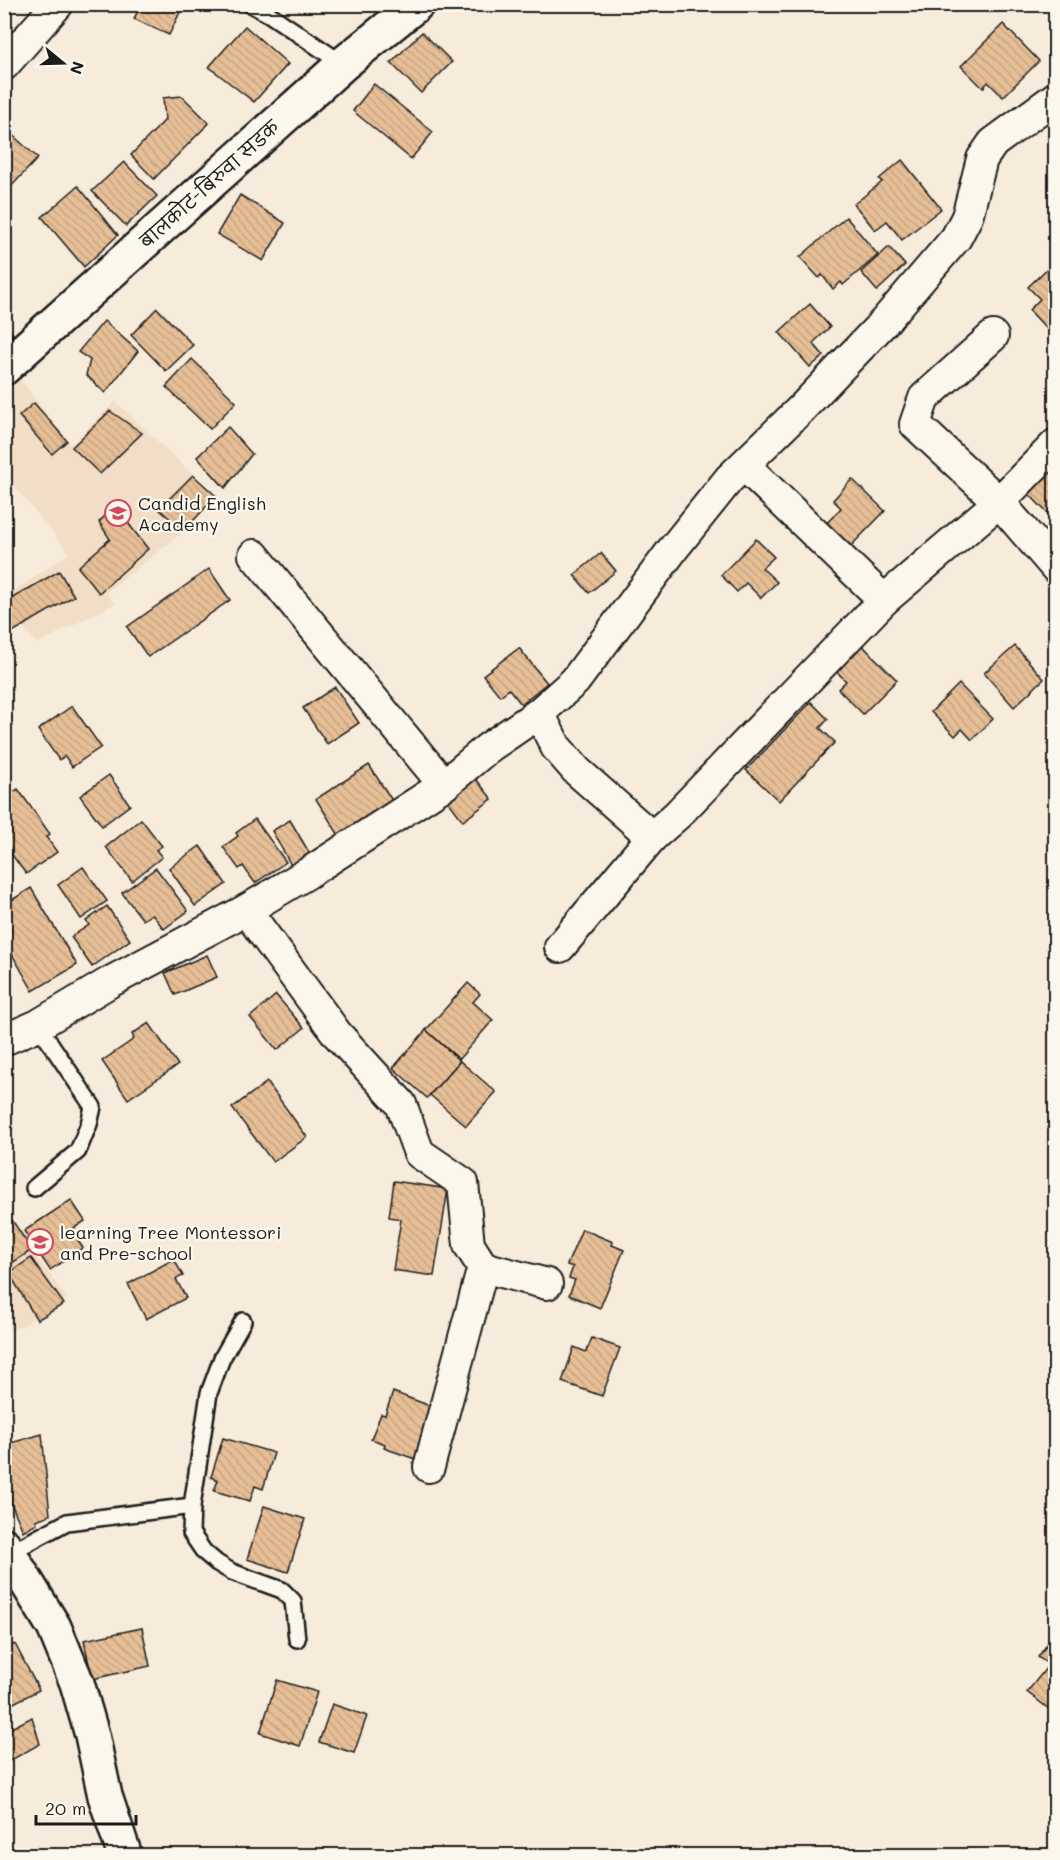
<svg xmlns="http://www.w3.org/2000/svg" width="1060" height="1860" viewBox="0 0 1060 1860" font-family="Mali,'Playpen Sans Deva',sans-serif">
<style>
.built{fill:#f2dec7}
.building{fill:url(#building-back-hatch);stroke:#1c1c1c;stroke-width:1.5}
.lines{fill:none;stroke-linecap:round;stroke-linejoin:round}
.service-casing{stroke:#1c1c1c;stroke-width:20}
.minor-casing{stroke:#1c1c1c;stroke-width:34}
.tertiary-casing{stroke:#1c1c1c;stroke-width:38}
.secondary-casing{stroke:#1c1c1c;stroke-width:38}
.service{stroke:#fbf7ec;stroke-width:15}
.minor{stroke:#fbf7ec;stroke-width:30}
.tertiary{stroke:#fbf7ec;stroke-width:33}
.secondary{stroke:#fbf7ec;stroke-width:33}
.labels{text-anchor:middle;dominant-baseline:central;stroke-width:4.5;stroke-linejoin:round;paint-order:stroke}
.street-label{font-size:18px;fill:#1c1c1c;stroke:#fbf7ec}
.poi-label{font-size:18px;fill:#1c1c1c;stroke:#fbf7ec;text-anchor:start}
</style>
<defs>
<pattern id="building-back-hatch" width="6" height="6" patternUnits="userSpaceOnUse" patternTransform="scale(1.5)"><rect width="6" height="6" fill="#e7bf97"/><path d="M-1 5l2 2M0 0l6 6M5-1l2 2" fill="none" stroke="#c6a482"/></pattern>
</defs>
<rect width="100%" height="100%" fill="#f7ecdb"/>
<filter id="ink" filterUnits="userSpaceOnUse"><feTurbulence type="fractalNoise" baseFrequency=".0167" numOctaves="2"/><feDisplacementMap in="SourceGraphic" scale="12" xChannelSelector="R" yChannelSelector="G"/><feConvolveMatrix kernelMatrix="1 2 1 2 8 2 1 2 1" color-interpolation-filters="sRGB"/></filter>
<g filter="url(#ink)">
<!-- built -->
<g class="built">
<path d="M21,380L71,445L115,401L216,496L186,530L105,593L116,603L37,644L5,606V597L69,553L5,475L4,394Z"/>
<path d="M4,1208L32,1250L67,1298L21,1326L5,1334Z"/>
</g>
<!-- building -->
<g class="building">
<path d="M141,4H181L183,6L169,35L134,19Z"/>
<path d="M1003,24L1039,61L1003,97L988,82L983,88L961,66Z"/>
<path d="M245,26L288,64L254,102L209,67Z"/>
<path d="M422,32L452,62L421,93L391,63Z"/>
<path d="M374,84L433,132L411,159L353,111Z"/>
<path d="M182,96L209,123L154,179L131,155L165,120L163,98Z"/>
<path d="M9,132L38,158L5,193L4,137Z"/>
<path d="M902,160L941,209L902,240L887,221L875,230L854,204L882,182L879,179Z"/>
<path d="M124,162L157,196L126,226L92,191Z"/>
<path d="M78,186L118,235L84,267L42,217Z"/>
<path d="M240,195L285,223L263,261L217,234Z"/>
<path d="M846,217L878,255L843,285L841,282L833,289L822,275L819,278L800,257Z"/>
<path d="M889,247L905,265L877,291L861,272Z"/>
<path d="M1056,260V319L1046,328L1029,310L1040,299L1028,287Z"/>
<path d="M810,304L830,327L813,343L824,356L810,367L779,332Z"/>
<path d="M157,308L193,345L166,371L131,335Z"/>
<path d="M104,321L138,351L105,393L86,375L90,360L78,352Z"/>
<path d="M4,324L13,334L4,342Z"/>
<path d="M192,359L236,402L210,429L166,387Z"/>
<path d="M34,403L67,441L52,454L19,416Z"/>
<path d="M110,411L142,433L100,474L72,447Z"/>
<path d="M228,427L252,454L225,488L197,457Z"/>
<path d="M1056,463V522L1026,491Z"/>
<path d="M193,475L216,496L184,531L159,509Z"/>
<path d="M852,479L885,511L849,548L825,525L841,508L833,500Z"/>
<path d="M115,506L148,549L99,593L78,567L110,539L99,522Z"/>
<path d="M756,539L774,557L762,568L777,582L761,598L746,583L737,592L721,575Z"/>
<path d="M601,553L616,571L589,593L574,575Z"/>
<path d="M209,569L230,600L148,657L127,627Z"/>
<path d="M59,571L74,596L4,637V603Z"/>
<path d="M862,645L897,680L863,714L838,689L846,681L836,671Z"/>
<path d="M1015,646L1044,679L1014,707L984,673Z"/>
<path d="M519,648L547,683L521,704L509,689L500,696L483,675Z"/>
<path d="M959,684L993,719L972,740L962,729L955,736L931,712Z"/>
<path d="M335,687L359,723L327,744L303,708Z"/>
<path d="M811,702L828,719L820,728L835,742L779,801L746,770Z"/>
<path d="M72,706L101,747L72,767L65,756L59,760L38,730Z"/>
<path d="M369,765L393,802L340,837L316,799Z"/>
<path d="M109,775L130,805L102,826L80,796Z"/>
<path d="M476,779L492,799L463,821L448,801Z"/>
<path d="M18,789L50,834L46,837L57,852L26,874L4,844V798Z"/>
<path d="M141,819L162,846L156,850L162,857L132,881L106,847Z"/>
<path d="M255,819L286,862L255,883L243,866L239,869L223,847L238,836L236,833Z"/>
<path d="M290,820L310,854L291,865L272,831Z"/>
<path d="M200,846L226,884L195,906L169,868Z"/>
<path d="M83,867L107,901L81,919L58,885Z"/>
<path d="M156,868L188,911L164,929L152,914L143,920L122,893Z"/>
<path d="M31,888L77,965L33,991L4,940V905Z"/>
<path d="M107,906L130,940L92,967L71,937L89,925L86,921Z"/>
<path d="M207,955L217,977L175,995L165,973Z"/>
<path d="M468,983L480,994L473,1002L493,1020L459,1059L426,1030Z"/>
<path d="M276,995L304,1028L277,1050L250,1017Z"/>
<path d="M149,1023L178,1065L128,1099L102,1061L134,1039L132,1034Z"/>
<path d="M426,1030L460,1061L427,1098L393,1068Z"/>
<path d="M460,1061L496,1092L466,1126L430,1095Z"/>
<path d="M267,1082L307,1137L273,1162L232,1108Z"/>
<path d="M394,1181L448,1189L434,1276L393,1270L401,1219L389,1217Z"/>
<path d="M71,1200L85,1221L71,1230L83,1248L50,1270L24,1231Z"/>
<path d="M4,1208L32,1250L6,1267L4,1264Z"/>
<path d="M582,1229L613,1242L612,1245L624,1250L600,1308L569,1295L575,1280L569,1278L573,1267L567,1265Z"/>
<path d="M31,1258L64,1304L37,1320L9,1273Z"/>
<path d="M174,1259L183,1276L176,1279L186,1298L146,1319L128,1284Z"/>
<path d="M592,1338L620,1348L602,1396L562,1382L574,1347L586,1352Z"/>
<path d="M393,1392L433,1407L415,1459L384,1448L385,1444L371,1439L381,1414L385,1415Z"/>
<path d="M42,1434L50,1515L36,1520L37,1523L23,1531L4,1487V1445Z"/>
<path d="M223,1438L274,1453L263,1489L255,1486L250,1501L214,1491L218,1480L211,1477Z"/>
<path d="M264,1506L305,1519L288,1572L247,1559Z"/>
<path d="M142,1628L150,1666L92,1679L84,1640Z"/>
<path d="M1053,1636L1056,1637V1669L1038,1657Z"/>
<path d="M15,1644L39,1690L4,1708V1650Z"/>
<path d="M1047,1667L1056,1674V1700L1049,1709L1027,1692Z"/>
<path d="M277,1680L317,1692L300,1746L260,1733Z"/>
<path d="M332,1704L367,1716L354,1753L319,1742Z"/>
<path d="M32,1717L40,1744L4,1764V1732Z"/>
</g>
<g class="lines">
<defs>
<g id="service">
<path d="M250,4L269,14L343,64"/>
<path d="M34,1188L78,1151L89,1124L93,1107L38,1025"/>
<path d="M243,1321L222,1358L209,1393L192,1506L191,1533L204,1552L217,1563L232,1572L282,1590L293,1601L297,1639"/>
<path d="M9,1553L67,1522L192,1506"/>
</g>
<g id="minor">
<path d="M4,65L58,4"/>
<path d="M993,336L924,398L915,424L999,502L1056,568"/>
<path d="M744,465L884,600"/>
<path d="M254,555L444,785"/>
<path d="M539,713L556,747L577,771L652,837"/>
<path d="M246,910L337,1034L401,1104L419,1153L463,1183L469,1245L483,1267L547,1284"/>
<path d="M560,947L652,837L677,815L884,600L999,502L1056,444"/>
<path d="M4,1040L38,1025L110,982L246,910L308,873L444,785L488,748L539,713L575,681L673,549L729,479L801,409L884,322L956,238L967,217L982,159L993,143L1056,97"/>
<path d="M429,1467L483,1267"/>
</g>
<path id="tertiary" d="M4,1545L54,1627L77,1683L92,1735L105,1796L125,1856"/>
<path id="secondary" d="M4,368L343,64L417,4"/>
</defs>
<!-- service casing -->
<use href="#service" class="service-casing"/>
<!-- minor casing -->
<use href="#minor" class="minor-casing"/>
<!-- tertiary casing -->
<use href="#tertiary" class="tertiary-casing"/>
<!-- secondary casing -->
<use href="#secondary" class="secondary-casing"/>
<!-- service -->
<use href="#service" class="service"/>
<!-- minor -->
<use href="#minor" class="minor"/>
<!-- tertiary -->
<use href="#tertiary" class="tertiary"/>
<!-- secondary -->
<use href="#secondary" class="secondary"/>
</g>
</g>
<!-- icons -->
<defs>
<symbol id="school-ring" viewBox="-11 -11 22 22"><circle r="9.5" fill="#fbf7ec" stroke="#d1495b" stroke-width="1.5"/><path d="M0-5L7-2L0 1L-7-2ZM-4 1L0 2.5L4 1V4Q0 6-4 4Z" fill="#d1495b"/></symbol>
</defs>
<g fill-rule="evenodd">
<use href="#school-ring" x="103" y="498" width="30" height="30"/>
<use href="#school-ring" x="25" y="1227" width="30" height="30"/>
</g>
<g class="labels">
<!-- street labels -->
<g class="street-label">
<text transform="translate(209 184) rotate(-42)">बालकोट-बिरुवा सडक</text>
</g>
<!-- poi labels -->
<g class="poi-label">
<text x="138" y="503">Candid English<tspan x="138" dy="21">Academy</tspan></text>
<text x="60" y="1232">learning Tree Montessori<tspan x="60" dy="21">and Pre-school</tspan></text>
</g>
</g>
<!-- margin -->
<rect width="1060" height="1860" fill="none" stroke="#fbf7ec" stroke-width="24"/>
<rect x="12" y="12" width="1036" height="1836" fill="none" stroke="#1c1c1c" stroke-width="2" filter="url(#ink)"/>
<!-- north arrow -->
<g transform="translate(63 63) rotate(109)" stroke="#fbf7ec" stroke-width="4.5" paint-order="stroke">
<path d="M0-4.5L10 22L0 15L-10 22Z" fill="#1c1c1c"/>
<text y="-9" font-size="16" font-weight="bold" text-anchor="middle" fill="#1c1c1c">N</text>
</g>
<!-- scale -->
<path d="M36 1815v9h100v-9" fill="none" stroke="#1c1c1c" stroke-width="3"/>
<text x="45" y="1815" font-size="18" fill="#1c1c1c" stroke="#fbf7ec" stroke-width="4.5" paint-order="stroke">20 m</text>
</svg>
